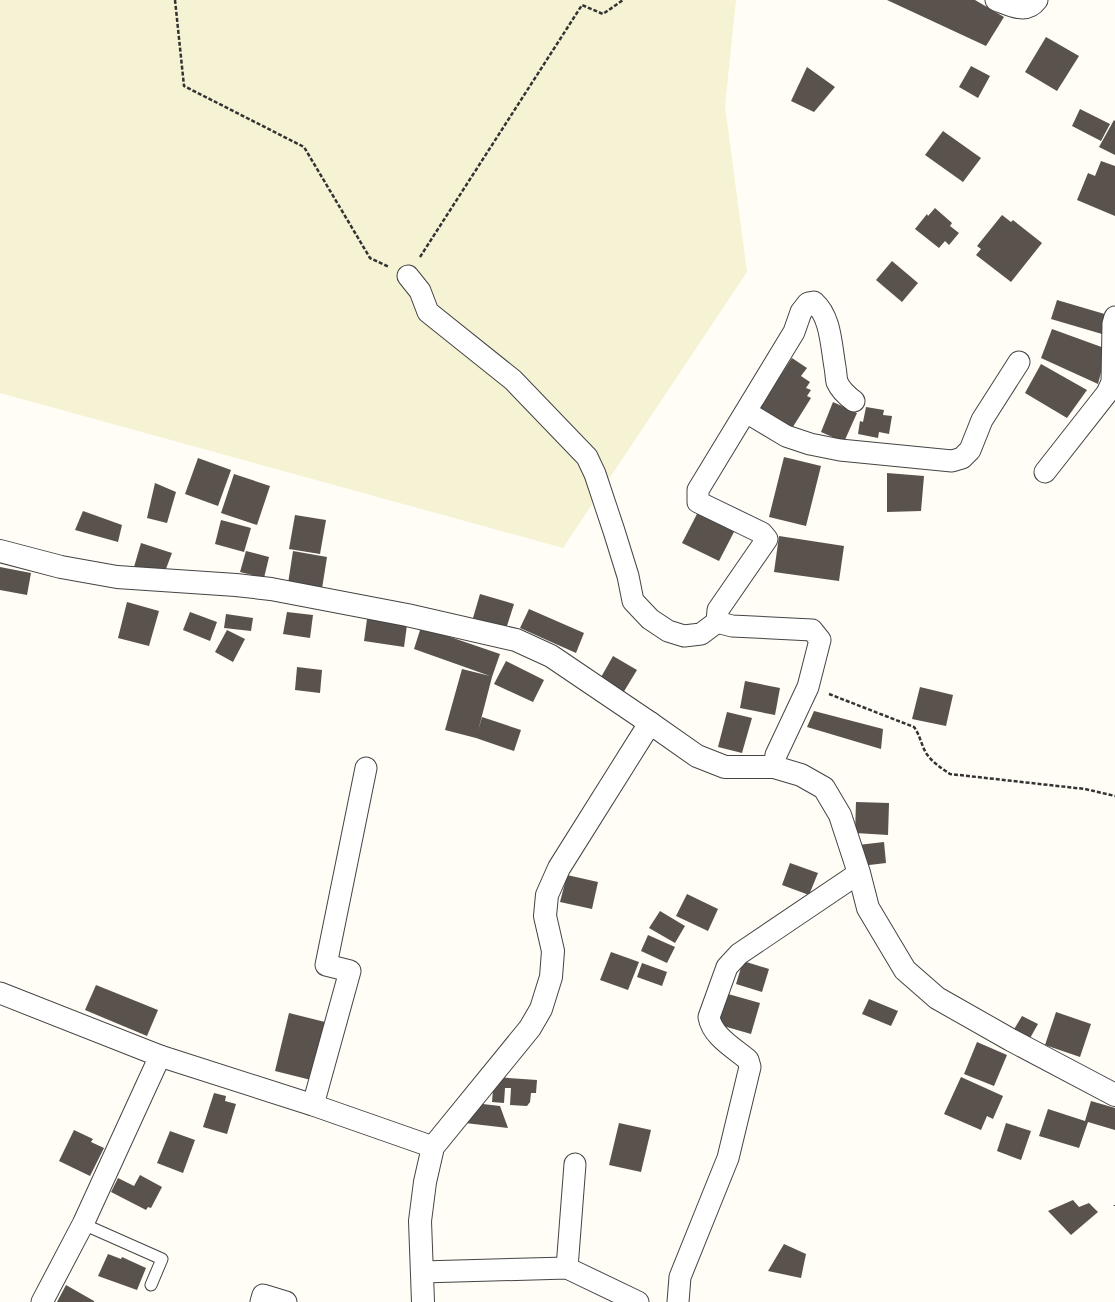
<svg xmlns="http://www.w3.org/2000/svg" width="1115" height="1302" viewBox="0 0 1115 1302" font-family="'Crimson Pro',serif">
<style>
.farmland{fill:#f6f3d4}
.building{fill:#5a524d}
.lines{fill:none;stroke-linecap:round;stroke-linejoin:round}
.service-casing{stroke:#444;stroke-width:13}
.minor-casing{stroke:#444;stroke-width:23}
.tertiary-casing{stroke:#444;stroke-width:24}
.path{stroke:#333;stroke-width:2.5;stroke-dasharray:4 2;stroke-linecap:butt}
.service{stroke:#fff;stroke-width:11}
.minor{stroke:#fff;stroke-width:21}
.tertiary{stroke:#fff;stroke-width:22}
</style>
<rect width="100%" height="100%" fill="#fffdf5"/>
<!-- farmland -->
<path class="farmland" d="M0,0H736L725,106L747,272L563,548L0,393Z"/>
<!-- building -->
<g class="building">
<path d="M887,0H975L1004,17L986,46Z"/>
<path d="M1046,37L1079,56L1057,91L1025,72Z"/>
<path d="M971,66L990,76L978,98L959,87Z"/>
<path d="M807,67L835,87L814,112L791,101Z"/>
<path d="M1080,109L1110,124L1101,141L1072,126Z"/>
<path d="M1114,120L1115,121V155L1099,147Z"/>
<path d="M943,131L981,158L963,182L925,155Z"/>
<path d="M1101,161L1115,166V216L1077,200L1088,173L1095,176Z"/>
<path d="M935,208L952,223L950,226L959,233L949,245L945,241L939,248L915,229L927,214L928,216Z"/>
<path d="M1002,215L1011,222L1013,220L1042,243L1011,282L976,255L981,249L977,246Z"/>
<path d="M892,261L918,283L902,302L876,280Z"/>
<path d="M1057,300L1108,315L1102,334L1051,319Z"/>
<path d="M1052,329L1107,349L1098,384L1041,358Z"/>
<path d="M792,358L807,368L801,376L810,382L806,388L811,390L807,396L811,398L791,430L758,409Z"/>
<path d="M1041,364L1087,390L1067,418L1025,393Z"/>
<path d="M833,402L857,413L844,442L821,432Z"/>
<path d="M866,407L884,410L883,415L892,416L889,434L879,432L878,438L858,434L860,421L863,422Z"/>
<path d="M784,457L821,466L806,526L769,517Z"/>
<path d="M198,458L231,470L218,506L185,494Z"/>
<path d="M887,473L924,476L921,511L887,512Z"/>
<path d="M234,474L270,486L257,525L221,513Z"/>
<path d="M155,483L176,492L167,523L147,518Z"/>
<path d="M83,511L122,525L118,542L75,530Z"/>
<path d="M698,512L735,530L719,561L682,543Z"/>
<path d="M295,515L326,520L320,554L289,549Z"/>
<path d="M221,520L251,528L244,552L215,544Z"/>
<path d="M779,536L844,546L839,581L774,572Z"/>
<path d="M141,543L172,553L164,574L134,567Z"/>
<path d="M246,551L269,557L264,578L240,572Z"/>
<path d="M293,551L327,557L321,595L287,590Z"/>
<path d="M0,567L31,573L27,595L0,590Z"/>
<path d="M480,594L514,604L506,629L473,618Z"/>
<path d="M127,602L159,611L149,646L118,638Z"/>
<path d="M529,609L584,633L576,653L520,628Z"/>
<path d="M190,612L217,622L210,641L183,630Z"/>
<path d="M287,612L313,615L310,638L283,634Z"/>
<path d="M226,614L253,618L251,631L224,628Z"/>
<path d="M367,619L407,625L404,647L364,641Z"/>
<path d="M421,627L500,654L492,677L478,731L482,717L521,730L514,751L476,738L445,730L462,669L490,676L414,649Z"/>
<path d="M227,630L245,639L233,662L215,652Z"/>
<path d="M613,656L637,670L623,693L600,679Z"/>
<path d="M506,661L544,680L533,702L494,684Z"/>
<path d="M297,667L322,670L320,693L295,690Z"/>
<path d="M745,681L780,688L775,715L740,708Z"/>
<path d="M920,687L953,695L946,726L912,719Z"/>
<path d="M814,711L883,729L881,749L807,727Z"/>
<path d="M727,712L752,718L742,753L718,747Z"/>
<path d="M856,802L889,803L888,835L855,833Z"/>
<path d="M884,842L886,863L861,866L858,845Z"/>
<path d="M790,863L818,873L809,895L782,885Z"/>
<path d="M567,875L598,882L592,909L560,902Z"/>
<path d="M687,894L718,909L708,931L676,916Z"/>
<path d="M660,911L685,926L675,943L649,928Z"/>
<path d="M648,935L675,947L667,963L641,951Z"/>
<path d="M611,952L639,962L628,990L600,980Z"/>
<path d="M743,961L769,969L762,992L736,984Z"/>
<path d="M642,963L667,972L662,986L637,977Z"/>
<path d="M96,985L158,1010L147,1036L85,1010Z"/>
<path d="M721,992L760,1003L751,1034L713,1023Z"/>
<path d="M869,999L898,1011L891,1026L862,1014Z"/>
<path d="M1056,1012L1091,1024L1080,1057L1045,1045Z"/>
<path d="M289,1013L329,1023L311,1080L275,1071Z"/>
<path d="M1022,1016L1038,1024L1029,1040L1013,1031Z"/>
<path d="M977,1042L1007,1055L994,1086L964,1074Z"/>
<path d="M494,1077L537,1080L536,1093H531L530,1102L527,1106L510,1105L511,1088H505L504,1103L492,1102Z"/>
<path d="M961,1077L1003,1096L993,1119L987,1116L981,1130L944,1114Z"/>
<path d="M214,1093L226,1096L225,1101L236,1104L227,1134L203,1127Z"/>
<path d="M1091,1101L1115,1108V1130L1088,1122L1079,1148L1039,1136L1048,1109L1085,1121Z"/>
<path d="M474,1103L500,1106L508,1128L465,1123Z"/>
<path d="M619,1123L651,1130L641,1172L609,1165Z"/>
<path d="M1006,1123L1031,1131L1021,1160L997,1151Z"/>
<path d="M74,1130L93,1139L91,1142L104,1148L90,1176L59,1161Z"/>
<path d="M170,1131L195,1140L183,1173L157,1163Z"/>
<path d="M140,1175L162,1187L151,1208L148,1207L146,1210L111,1192L118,1178L134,1186Z"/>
<path d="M1073,1200L1079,1207L1089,1203L1098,1212L1071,1235L1048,1211Z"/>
<path d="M784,1244L806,1254L801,1278L768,1271Z"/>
<path d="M108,1254L121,1259L122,1257L146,1268L137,1290L98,1276Z"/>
<path d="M66,1285L94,1301V1302H57Z"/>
</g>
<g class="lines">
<defs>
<path id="service" d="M83,1224L162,1259L151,1285"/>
<g id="minor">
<path d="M996,0C1010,5 1026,15 1037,0"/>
<path d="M408,276L420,291L428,312L513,380L587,457L595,474L614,531L628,576L633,601L650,619L668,631L684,636L701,634L717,622L718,610L767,539L762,533L698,502V490L794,332L801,312L808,303L814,302C831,317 831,345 835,367C836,372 836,378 837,382C841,391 847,396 854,401"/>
<path d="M746,412L786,436L810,444L840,450L952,461L962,458L970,450L982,420L1019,362"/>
<path d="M1045,472L1107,393L1112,382L1113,324L1115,317"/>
<path d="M717,622L732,626L812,630L820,640L808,687L776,755L774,767"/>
<path d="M0,993L160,1056L313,1105L433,1147"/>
<path d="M313,1105L350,971L326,965L366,768"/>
<path d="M567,1268L575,1164"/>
<path d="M422,1272L567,1268L638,1302"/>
<path d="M42,1302L83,1224L160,1056"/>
<path d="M261,1302L263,1295L286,1302"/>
<path d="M678,1302L680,1277L728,1158L750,1067L748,1060C734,1048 712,1036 709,1017L727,967L739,954L859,873"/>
</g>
<g id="tertiary">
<path d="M0,551L61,567L117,577L236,585L271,589L407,615L516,640L551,656L650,723L697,756L725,767H774L801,775L824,788L840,815L859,873L868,908L905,970L937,998L1011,1040L1115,1095"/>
<path d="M423,1302L420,1221L425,1182L433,1147L530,1028L541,1009L551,977L553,951L545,916L547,895L559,868L650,723"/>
</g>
</defs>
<!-- service casing -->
<use href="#service" class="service-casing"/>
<!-- minor casing -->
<use href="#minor" class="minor-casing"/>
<!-- tertiary casing -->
<use href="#tertiary" class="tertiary-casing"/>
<!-- path -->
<g class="path">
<path d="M175,0L184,86L304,147L370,258L389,267"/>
<path d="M420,257L582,5L603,14L623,0"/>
<path d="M829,694L914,727C920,735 921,744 926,753C932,762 941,768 950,774L1085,789L1115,796"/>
<path d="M1115,1205V1206"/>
</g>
<!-- service -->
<use href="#service" class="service"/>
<!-- minor -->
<use href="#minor" class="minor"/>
<!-- tertiary -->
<use href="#tertiary" class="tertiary"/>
</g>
</svg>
